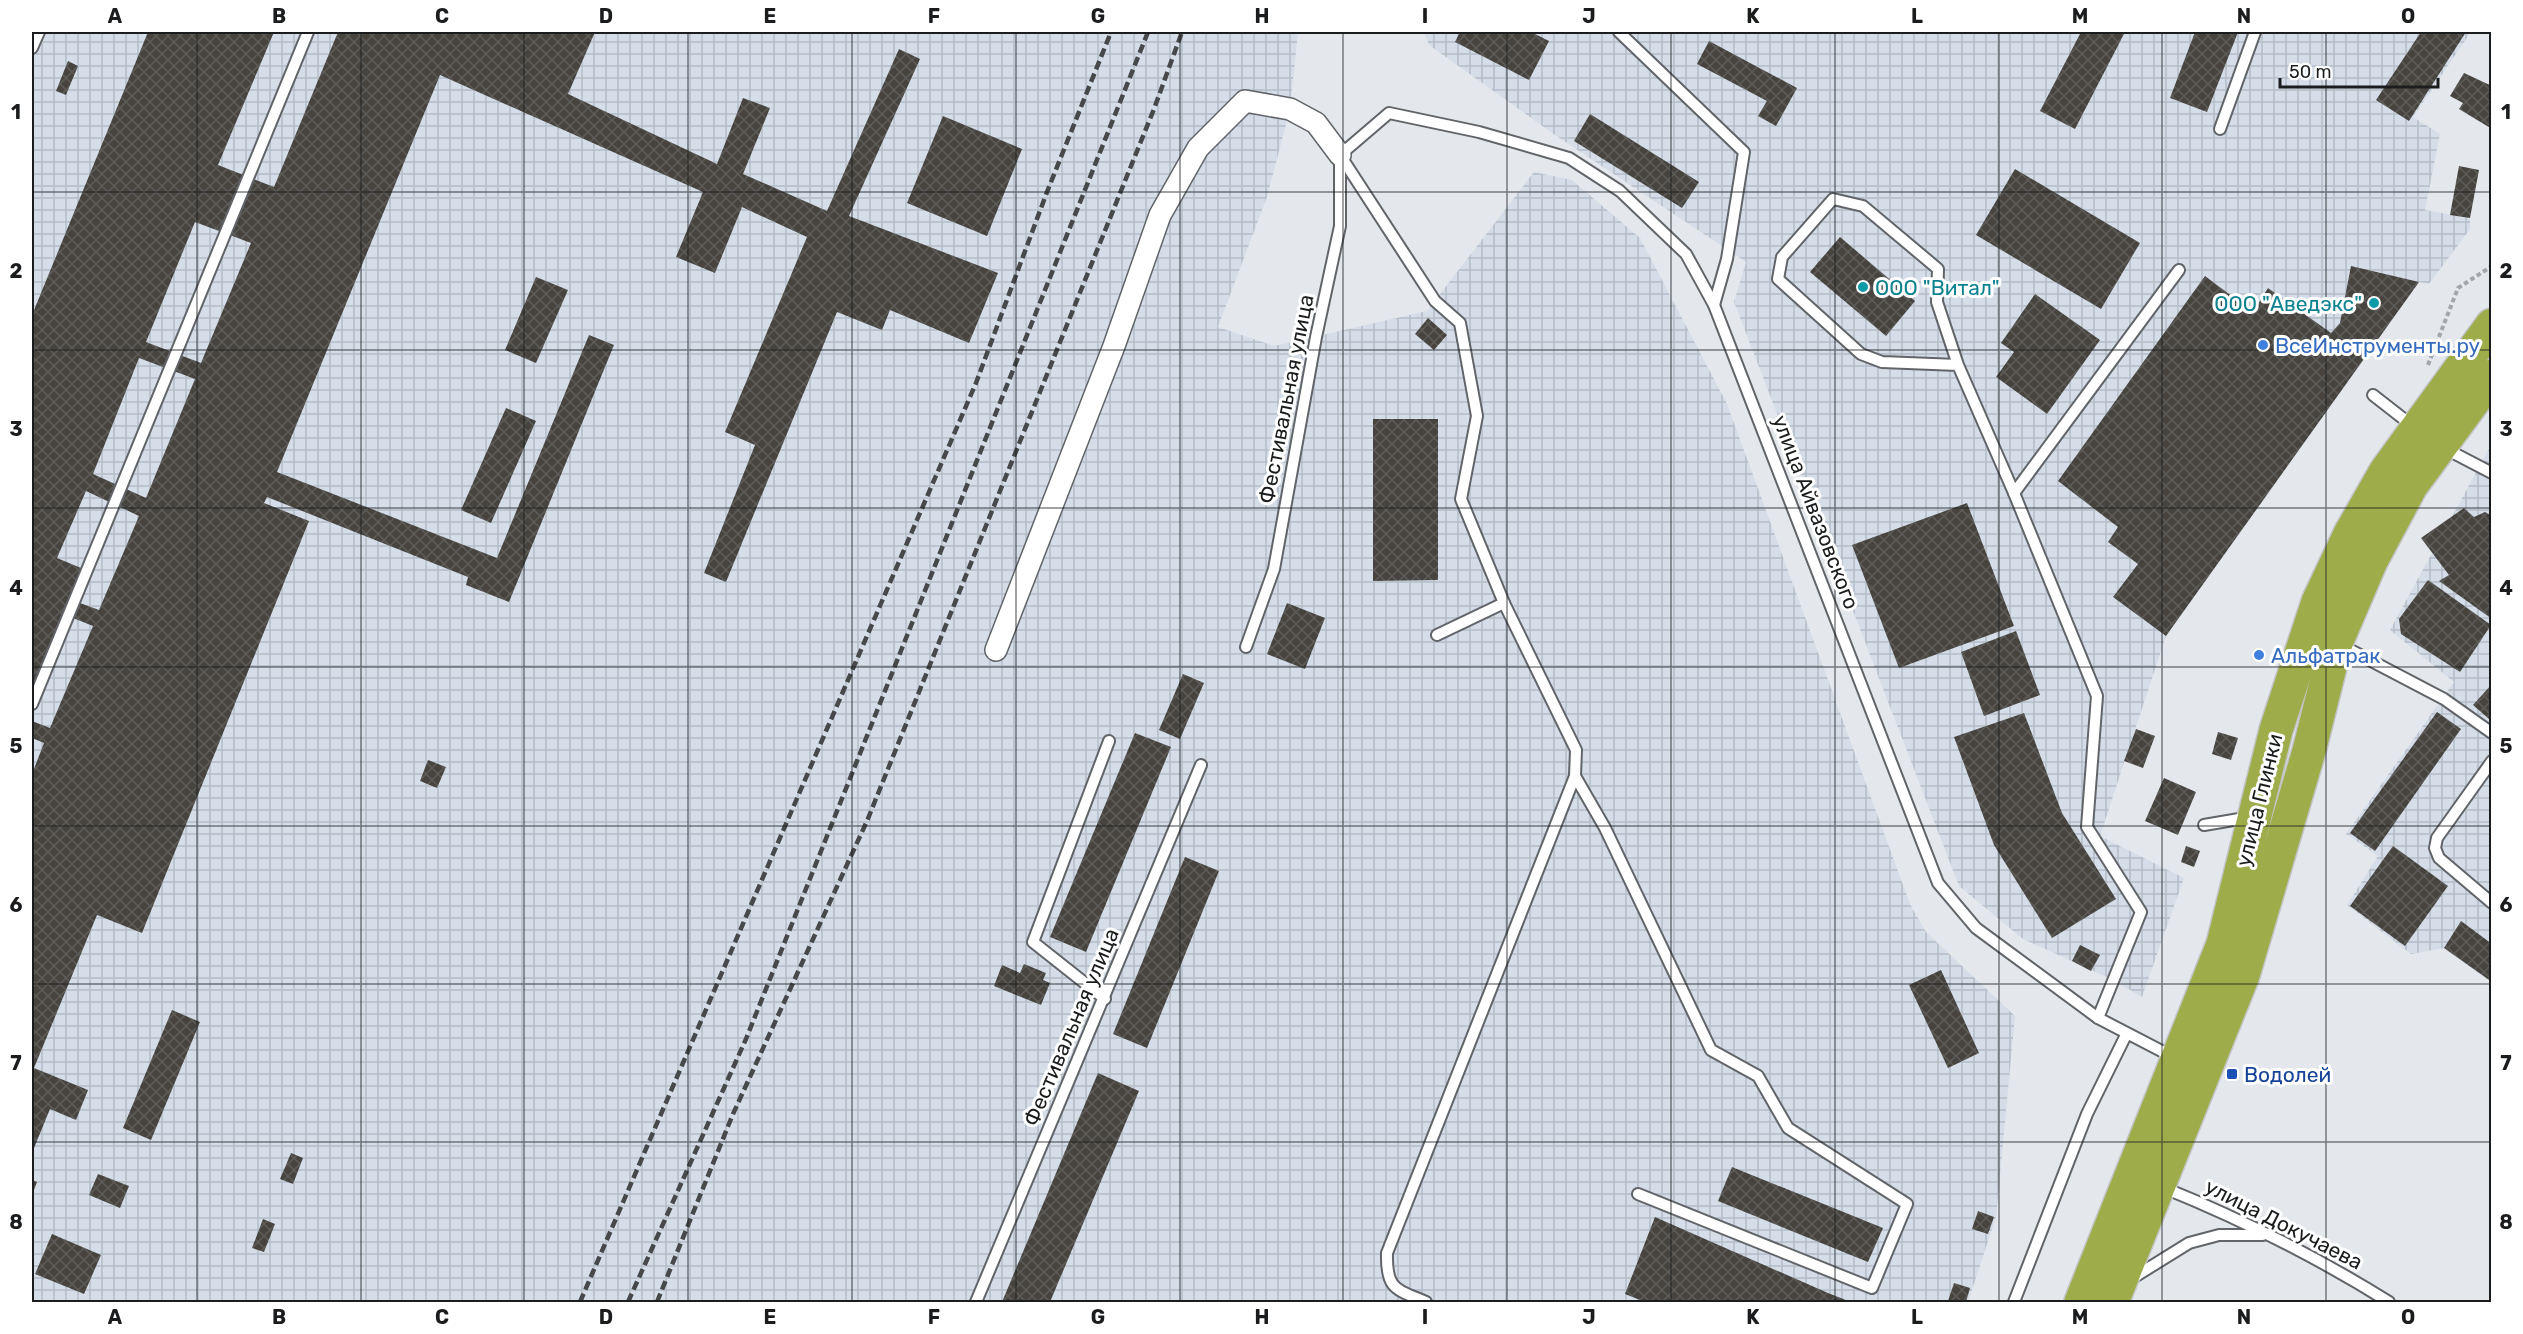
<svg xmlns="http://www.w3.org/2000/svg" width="2523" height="1334" viewBox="0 0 2523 1334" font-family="Rubik,sans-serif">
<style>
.industrial{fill:url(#industrial-grid)}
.building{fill:url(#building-cross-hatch);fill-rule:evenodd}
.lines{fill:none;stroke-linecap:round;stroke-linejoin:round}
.service-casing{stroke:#616468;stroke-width:14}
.minor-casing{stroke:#616468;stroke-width:24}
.trunk-casing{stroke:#c3c4c4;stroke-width:36}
.path{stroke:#a2a5a9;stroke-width:4;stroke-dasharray:4.5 3;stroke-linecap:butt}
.service{stroke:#fff;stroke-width:10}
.minor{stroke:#fff;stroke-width:21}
.trunk{stroke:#9fac4a;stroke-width:33}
.rail{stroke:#46484a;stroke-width:4.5;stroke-dasharray:9 4.5;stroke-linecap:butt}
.grid{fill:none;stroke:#1a1c1d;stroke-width:1.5;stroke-opacity:0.55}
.culture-dot{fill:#0f9aa8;stroke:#fff;stroke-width:2}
.shop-dot{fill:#3f7fe0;stroke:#fff;stroke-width:2}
.transit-dot{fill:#1a4fb4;stroke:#fff;stroke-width:2}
.labels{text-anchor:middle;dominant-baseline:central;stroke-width:6;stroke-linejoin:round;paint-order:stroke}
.culture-label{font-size:21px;fill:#0d838f;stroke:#fff;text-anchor:start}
.shop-label{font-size:21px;fill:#366cbe;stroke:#fff;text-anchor:start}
.street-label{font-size:21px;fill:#1a1c1d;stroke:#fff}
.transit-label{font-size:21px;fill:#164399;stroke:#fff;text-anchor:start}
.neatline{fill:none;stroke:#1a1c1d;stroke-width:2}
.grid-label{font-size:20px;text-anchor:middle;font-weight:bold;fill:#1a1c1d}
</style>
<defs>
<pattern id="industrial-grid" width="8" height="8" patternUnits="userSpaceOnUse" patternTransform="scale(1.5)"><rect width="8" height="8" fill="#d4dde8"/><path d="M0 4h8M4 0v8" fill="none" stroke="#b5bdc7"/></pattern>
<pattern id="building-cross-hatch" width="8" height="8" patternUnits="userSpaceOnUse" patternTransform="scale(1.5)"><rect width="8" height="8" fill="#474440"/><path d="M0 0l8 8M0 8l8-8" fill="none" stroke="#5e5c59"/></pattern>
</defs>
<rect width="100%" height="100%" fill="#e4e8ed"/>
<!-- industrial -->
<g class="industrial">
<path d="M32,32H1298L1290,109L1267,197L1218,327L1274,346L1427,311L1534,172L1572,180L1640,238L1727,404L1910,904L1926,932L2015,1016L1996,1217L1968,1302H32Z"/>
<path d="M1424,32H2471L2413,117L2440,134L2425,210L2470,218V229L2429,284L2419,282L2166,636L2100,836L2184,878L2142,997L2113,980L2023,939L1959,886L1734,302L1746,262L1555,135L1429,45Z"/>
<path d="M2491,445V982L2444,948L2411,954L2347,905L2378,856L2346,834L2454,682L2390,630Z"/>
</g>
<!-- building -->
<g class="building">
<path d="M148,32H274L218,165L274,187L338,32H595L568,94L717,164L743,98L770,108L743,174L827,211L899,49L920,59L849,216L998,273L969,343L890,310L882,330L837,312L726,582L704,573L755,445L725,432L807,237L742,207L715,273L676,257L703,192L440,75L277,472L497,558L589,335L614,345L509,602L466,585L468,577L267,497L264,503L309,521L142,933L97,915L34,1068L88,1090L76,1120L50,1109L32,1153V774L44,743L32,738V721L50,728L93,626L63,614L32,690V315ZM195,222L251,243L201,363L146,342ZM139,358L195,379L146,498L93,474ZM86,491L139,516L99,610L69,599L81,568L57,558Z"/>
<path d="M1460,32H1531L1549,41L1529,80L1455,42Z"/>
<path d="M2081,32H2125L2075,129L2040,111Z"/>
<path d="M2195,32H2238L2207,112L2170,98Z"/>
<path d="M2421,32H2466L2409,121L2376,100Z"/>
<path d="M1709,41L1797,88L1776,126L1758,116L1767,101L1697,64Z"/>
<path d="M68,61L78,66L66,95L56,91Z"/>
<path d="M2464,73L2492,86V129L2459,109L2463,103L2450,96Z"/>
<path d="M1590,114L1699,182L1682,208L1574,141Z"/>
<path d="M943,116L1022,149L987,236L907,203Z"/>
<path d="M2459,166L2479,170L2470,218L2450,215Z"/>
<path d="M2015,169L2140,243L2101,309L1976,235Z"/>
<path d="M1840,237L1915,301L1886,336L1810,272Z"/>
<path d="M2351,266L2419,282L2166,636L2113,597L2138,564L2108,542L2118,527L2058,481L2205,276L2253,312L2268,288L2331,333L2340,323Z"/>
<path d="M536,277L568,290L536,363L505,350Z"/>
<path d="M2035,294L2100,340L2047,414L1996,377L2014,352L2001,343Z"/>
<path d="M1428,318L1447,335L1434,350L1415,334Z"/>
<path d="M506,408L536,421L491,523L461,510Z"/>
<path d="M1373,419H1438V580L1373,581Z"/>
<path d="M1967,503L2014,626L1899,668L1852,545Z"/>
<path d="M2464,508L2474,517L2485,512L2492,516V619L2439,581L2449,575L2421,538Z"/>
<path d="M2428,580L2491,625L2460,672L2401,634L2399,619Z"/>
<path d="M1287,603L1325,618L1305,669L1267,654Z"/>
<path d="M2016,631L2040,695L1984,716L1961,652Z"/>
<path d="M1183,674L1204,683L1180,739L1159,730Z"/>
<path d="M2492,684V716L2489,719L2473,705Z"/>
<path d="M2437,712L2461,729L2375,851L2350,833Z"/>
<path d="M2024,713L2062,813L2116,899L2052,938L1994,845L1954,737Z"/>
<path d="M2136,729L2155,736L2143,768L2124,761Z"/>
<path d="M2218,732L2238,738L2231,760L2212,754Z"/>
<path d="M1135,733L1171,747L1086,952L1050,937Z"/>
<path d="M428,760L446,767L437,788L420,781Z"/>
<path d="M2164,778L2196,792L2178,835L2145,821Z"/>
<path d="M2186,846L2200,851L2194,867L2181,862Z"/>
<path d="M2393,846L2448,886L2405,946L2350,906Z"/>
<path d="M1185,857L1219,871L1147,1048L1113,1034Z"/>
<path d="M2461,921L2492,944V982L2444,948Z"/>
<path d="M2080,945L2100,955L2091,971L2072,961Z"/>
<path d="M1024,964L1046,973L1043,980L1050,983L1041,1005L994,986L1002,965L1020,973Z"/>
<path d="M1941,970L1979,1053L1948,1068L1909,985Z"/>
<path d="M172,1010L200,1022L151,1140L123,1128Z"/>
<path d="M1098,1073L1139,1091L1050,1302H1002Z"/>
<path d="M291,1153L303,1158L293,1184L280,1179Z"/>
<path d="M1732,1167L1883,1228L1868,1262L1718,1201Z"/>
<path d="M98,1174L129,1186L120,1208L89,1195Z"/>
<path d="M32,1180L37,1182L32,1195Z"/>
<path d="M1978,1211L1994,1217L1988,1234L1972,1229Z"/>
<path d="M1655,1217L1828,1293L1851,1302H1645L1625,1294Z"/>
<path d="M263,1219L275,1224L264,1252L252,1248Z"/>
<path d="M52,1234L101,1255L84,1294L35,1274Z"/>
<path d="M1954,1283L1970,1288L1966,1302L1948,1301Z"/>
</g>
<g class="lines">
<defs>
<g id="service">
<path d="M1619,32L1744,152L1727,259L1714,305"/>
<path d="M32,48L39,32"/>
<path d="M2220,129L2255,32"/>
<path d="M1340,155L1389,113L1479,132L1569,158L1620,191L1686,254L1714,305L1938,883L1976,928L2098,1018L2175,1058"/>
<path d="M1340,155L1435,301L1460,323L1477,416L1461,499L1504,603"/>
<path d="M1958,365L1882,362L1861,354L1778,279L1782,257L1833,199L1863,206L1938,269L1937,302L1958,365L2014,493"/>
<path d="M2373,395L2414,427"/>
<path d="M2444,448L2492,473"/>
<path d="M1437,635L1504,603L1576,750L1575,776L1605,828L1711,1050L1758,1076L1788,1128L1907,1204L1872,1288L1638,1194"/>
<path d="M2339,644L2444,699L2492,733"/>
<path d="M1246,647L1274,569L1316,337L1340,226V155"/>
<path d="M32,704L308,32"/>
<path d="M2492,761L2437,838L2435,848L2439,858L2492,903"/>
<path d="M2204,825L2251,817"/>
<path d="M1105,999L1033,942L1109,741"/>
<path d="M2098,1018L2141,912L2087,827L2097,696L2014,493L2179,270"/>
<path d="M2162,1187C2241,1219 2317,1257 2389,1302"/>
<path d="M2131,1279L2189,1243L2219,1235H2263"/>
<path d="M976,1302L1201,765"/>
<path d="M1426,1302C1396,1289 1386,1290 1387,1253L1575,776"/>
<path d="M2014,1302L2087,1114L2126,1035"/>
</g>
<path id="minor" d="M996,650L1114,346L1160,215L1198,148L1245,101L1290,109L1316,123L1340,155"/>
<g id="trunk">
<path d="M2081,1302L2223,944L2276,730L2318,602L2350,534L2386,471L2492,325"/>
<path d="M2112,1302L2243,975L2309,751L2336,643L2371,561L2411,486L2492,376"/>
</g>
</defs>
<!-- service casing -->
<use href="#service" class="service-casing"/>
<!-- minor casing -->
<use href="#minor" class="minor-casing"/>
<!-- trunk casing -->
<use href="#trunk" class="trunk-casing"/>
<!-- path -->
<path class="path" d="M2428,365L2458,288L2492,266"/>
<!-- service -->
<use href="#service" class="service"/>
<!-- minor -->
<use href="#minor" class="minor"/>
<!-- trunk -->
<use href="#trunk" class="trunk"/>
<!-- rail -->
<g class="rail">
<path d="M580,1302L976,383L1047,192L1111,32"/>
<path d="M628,1302L746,1039L1148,32"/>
<path d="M657,1302L733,1114L867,821L1154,109L1182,32"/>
</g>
</g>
<!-- grid -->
<path class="grid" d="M197,32V1302M361,32V1302M524,32V1302M688,32V1302M852,32V1302M1016,32V1302M1180,32V1302M1343,32V1302M1507,32V1302M1671,32V1302M1835,32V1302M1999,32V1302M2162,32V1302M2326,32V1302M32,192H2492M32,350H2492M32,508H2492M32,667H2492M32,826H2492M32,984H2492M32,1142H2492"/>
<!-- markers -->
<g class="culture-dot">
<circle cx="1863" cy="287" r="6"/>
<circle cx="2374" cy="303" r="6"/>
</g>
<g class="shop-dot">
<circle cx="2263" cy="345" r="6"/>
<circle cx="2259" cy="655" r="6"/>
</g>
<rect class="transit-dot" x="2226" y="1068" width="12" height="12" rx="3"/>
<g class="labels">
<!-- culture labels -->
<g class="culture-label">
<text x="1875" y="287">ООО "Витал"</text>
<text x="2362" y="303" text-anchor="end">ООО "Аведэкс"</text>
</g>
<!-- shop labels -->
<g class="shop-label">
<text x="2275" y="345">ВсеИнструменты.ру</text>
<text x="2271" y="655">Альфатрак</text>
</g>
<!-- street labels -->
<g class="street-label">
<text transform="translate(1286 399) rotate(-79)">Фестивальная улица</text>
<text transform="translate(1816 512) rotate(69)">улица Айвазовского</text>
<text transform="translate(2259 800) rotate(-76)">улица Глинки</text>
<text transform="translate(1071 1027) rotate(-67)">Фестивальная улица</text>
<text transform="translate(2284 1224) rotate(27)">улица Докучаева</text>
</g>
<!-- transit labels -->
<g class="transit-label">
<text x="2244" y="1074">Водолей</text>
</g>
</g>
<!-- border -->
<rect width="2523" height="1334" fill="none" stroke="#ffffff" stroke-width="66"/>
<!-- scale -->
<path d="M2280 78v9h158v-9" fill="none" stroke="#1a1c1d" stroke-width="3"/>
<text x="2289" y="78" font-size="18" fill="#1a1c1d" stroke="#ffffff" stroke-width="4.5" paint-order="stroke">50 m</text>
<rect x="33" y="33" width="2457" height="1268" class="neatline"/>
<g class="grid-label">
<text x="115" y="23">A</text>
<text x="279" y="23">B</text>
<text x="442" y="23">C</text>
<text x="606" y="23">D</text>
<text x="770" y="23">E</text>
<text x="934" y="23">F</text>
<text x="1098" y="23">G</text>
<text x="1262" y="23">H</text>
<text x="1425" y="23">I</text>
<text x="1589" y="23">J</text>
<text x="1753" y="23">K</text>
<text x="1917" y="23">L</text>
<text x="2080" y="23">M</text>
<text x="2244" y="23">N</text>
<text x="2408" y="23">O</text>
<text x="16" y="119">1</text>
<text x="2506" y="119">1</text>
<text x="16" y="278">2</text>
<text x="2506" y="278">2</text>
<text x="16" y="436">3</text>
<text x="2506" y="436">3</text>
<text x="16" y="595">4</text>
<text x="2506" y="595">4</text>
<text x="16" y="753">5</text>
<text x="2506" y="753">5</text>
<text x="16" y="912">6</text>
<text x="2506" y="912">6</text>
<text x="16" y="1070">7</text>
<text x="2506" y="1070">7</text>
<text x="16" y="1229">8</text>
<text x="2506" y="1229">8</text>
<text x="115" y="1324">A</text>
<text x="279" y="1324">B</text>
<text x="442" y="1324">C</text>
<text x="606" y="1324">D</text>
<text x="770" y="1324">E</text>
<text x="934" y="1324">F</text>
<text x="1098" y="1324">G</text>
<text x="1262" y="1324">H</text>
<text x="1425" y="1324">I</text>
<text x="1589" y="1324">J</text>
<text x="1753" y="1324">K</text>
<text x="1917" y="1324">L</text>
<text x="2080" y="1324">M</text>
<text x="2244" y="1324">N</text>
<text x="2408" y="1324">O</text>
</g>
</svg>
